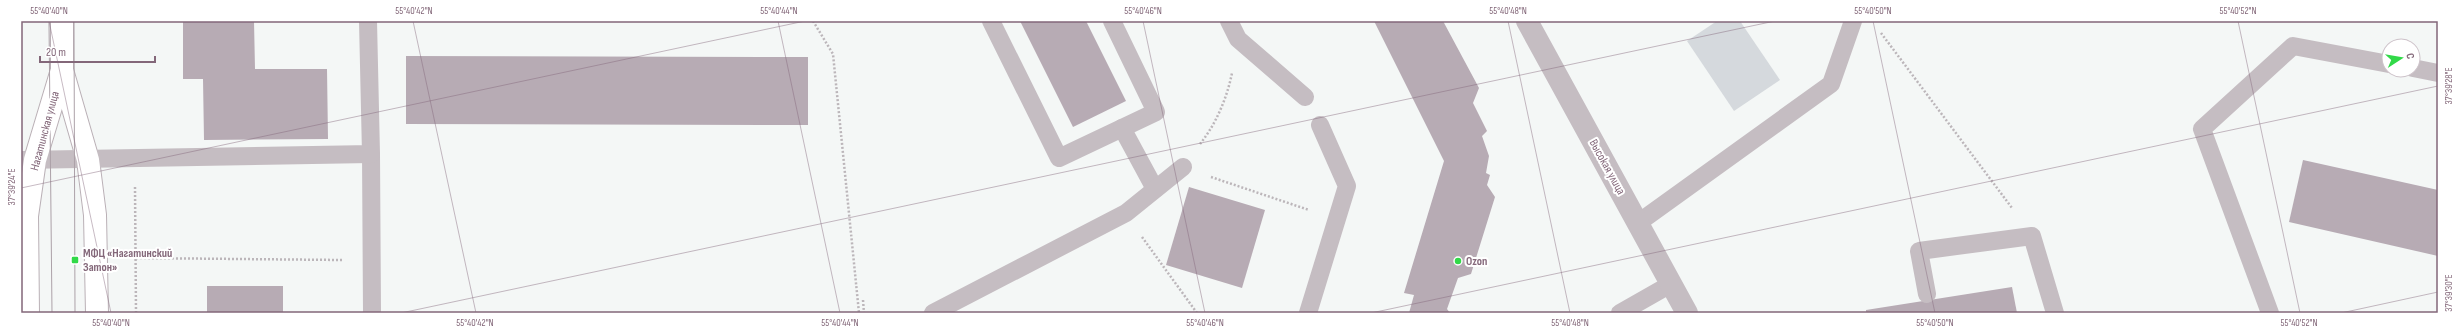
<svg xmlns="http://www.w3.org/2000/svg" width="2459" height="334" viewBox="0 0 2459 334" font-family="'Sofia Sans Condensed',sans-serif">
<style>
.green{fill:#d5d9dd}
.building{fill:#b7abb4}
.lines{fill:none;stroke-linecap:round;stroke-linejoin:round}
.secondary-casing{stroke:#bab0b6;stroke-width:24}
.path{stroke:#bcb6ba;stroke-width:2.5;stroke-dasharray:2 2;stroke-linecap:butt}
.lane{stroke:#c5bdc2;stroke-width:18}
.street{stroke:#c5bdc2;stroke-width:22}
.secondary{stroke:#fff;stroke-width:22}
.tram{stroke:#aca1a8;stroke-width:1}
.ticks{fill:none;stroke:#836779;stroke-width:1;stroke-opacity:0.45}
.poi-dot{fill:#31d948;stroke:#fff;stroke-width:1.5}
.labels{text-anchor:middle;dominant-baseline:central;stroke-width:4;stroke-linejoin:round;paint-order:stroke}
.street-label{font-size:12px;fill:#836779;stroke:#fff}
.poi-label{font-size:12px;font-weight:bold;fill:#836779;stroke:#fff;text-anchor:start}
.neatline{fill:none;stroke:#836779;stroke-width:1.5}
.ticks-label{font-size:10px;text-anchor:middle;fill:#836779}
</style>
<rect width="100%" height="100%" fill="#f4f7f6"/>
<!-- green -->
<path class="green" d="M1717,21H1740L1780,80L1734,111L1687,41Z"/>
<!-- building -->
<g class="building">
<path d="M183,21H254L255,69H327L328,139L204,140L203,79H183Z"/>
<path d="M1020,21H1086L1126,101L1073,127Z"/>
<path d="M1374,21H1443L1479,88L1473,103L1487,131L1482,136L1489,156L1486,173L1490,175L1487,185L1495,197L1471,274L1458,278L1447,309L1450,313H1409L1414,295L1404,293L1444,161Z"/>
<path d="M406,56L808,57V125L406,124Z"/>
<path d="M2303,160L2438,190V256L2289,222Z"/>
<path d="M1189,187L1265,210L1242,288L1166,265Z"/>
<rect x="207" y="286" width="76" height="27"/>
<path d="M2012,287L2017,313H1866V310Z"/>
</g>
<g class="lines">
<defs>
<g id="secondary">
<path d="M62,21V70L88,160L95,215L97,313"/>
<path d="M28,313L27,216L35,160L62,70"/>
</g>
</defs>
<!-- secondary casing -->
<use href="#secondary" class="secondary-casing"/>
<!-- path -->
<g class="path">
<path d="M813,21L833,54L859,313"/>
<path d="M1881,33L2012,208"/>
<path d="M1200,144C1216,124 1227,98 1232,73"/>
<path d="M1211,177L1309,210"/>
<path d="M135,187L136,313"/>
<path d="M1142,237L1197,313"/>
<path d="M136,258L342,260"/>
<path d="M863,300L864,313"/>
</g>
<!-- lane -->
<g class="lane">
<path d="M991,21L1059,158L1156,112L1112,21"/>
<path d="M1229,21L1238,39L1305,97"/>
<path d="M2413,68L2438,73"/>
<path d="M1122,128L1155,189"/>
<path d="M371,154L372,313"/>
<path d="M21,160L371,154L368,21"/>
<path d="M1638,223L1831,84L1853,21"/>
<path d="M1927,294L1919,251L2032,236L2055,313"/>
<path d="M933,313L1126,213L1183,167"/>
<path d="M1308,313L1347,186L1320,125"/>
<path d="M1620,313L1671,284"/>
<path d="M2270,313L2202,129L2293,46L2389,64"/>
</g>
<!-- street -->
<path class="street" d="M1527,21L1687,313"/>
<!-- secondary -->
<use href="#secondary" class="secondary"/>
<!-- tram -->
<g class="tram">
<path d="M49,21L52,313"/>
<path d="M74,21L75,313"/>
</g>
</g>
<!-- ticks -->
<path class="ticks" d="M49,21L111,313M413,21L476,313M778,21L840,313M1143,21L1205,313M1508,21L1570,313M1873,21L1935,313M2238,21L2300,313M21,188L805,21M401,313L1775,21M1371,313L2438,86M2341,313L2438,292"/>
<!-- markers -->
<g class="poi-dot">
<rect x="71" y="256" width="8" height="8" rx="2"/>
<circle cx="1458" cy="261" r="4"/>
</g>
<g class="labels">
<!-- street labels -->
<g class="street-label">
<text transform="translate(45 131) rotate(-75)">Нагатинская улица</text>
<text transform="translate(1607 167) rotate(61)">Высокая улица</text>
</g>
<!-- poi labels -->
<g class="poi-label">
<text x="83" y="253">МФЦ «Нагатинский<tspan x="83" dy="14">Затон»</tspan></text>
<text x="1466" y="261">Ozon</text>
</g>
</g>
<!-- border -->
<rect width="2459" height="334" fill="none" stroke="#ffffff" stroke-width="44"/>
<!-- north arrow -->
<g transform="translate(2401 58) rotate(78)"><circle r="19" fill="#ffffff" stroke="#cdc2c9"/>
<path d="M0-3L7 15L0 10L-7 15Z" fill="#31d948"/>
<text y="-6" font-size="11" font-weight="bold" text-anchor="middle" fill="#836779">С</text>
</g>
<!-- scale -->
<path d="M40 56v6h115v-6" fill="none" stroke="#836779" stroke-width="2"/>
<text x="46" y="56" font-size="12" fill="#836779" stroke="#ffffff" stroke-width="3" paint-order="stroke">20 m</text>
<rect x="22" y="22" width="2415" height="290" class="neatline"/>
<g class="ticks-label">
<text x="49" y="14">55°40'40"N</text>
<text x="414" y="14">55°40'42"N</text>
<text x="779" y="14">55°40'44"N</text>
<text x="1143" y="14">55°40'46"N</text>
<text x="1508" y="14">55°40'48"N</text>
<text x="1873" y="14">55°40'50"N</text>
<text x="2238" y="14">55°40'52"N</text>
<text transform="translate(2448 86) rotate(-90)" y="4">37°39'28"E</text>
<text transform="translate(11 187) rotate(-90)" y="4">37°39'24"E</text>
<text transform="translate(2448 293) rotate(-90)" y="4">37°39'30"E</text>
<text x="111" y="326">55°40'40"N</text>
<text x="475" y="326">55°40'42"N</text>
<text x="840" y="326">55°40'44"N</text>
<text x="1205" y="326">55°40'46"N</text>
<text x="1570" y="326">55°40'48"N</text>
<text x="1935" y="326">55°40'50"N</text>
<text x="2299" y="326">55°40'52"N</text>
</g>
</svg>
